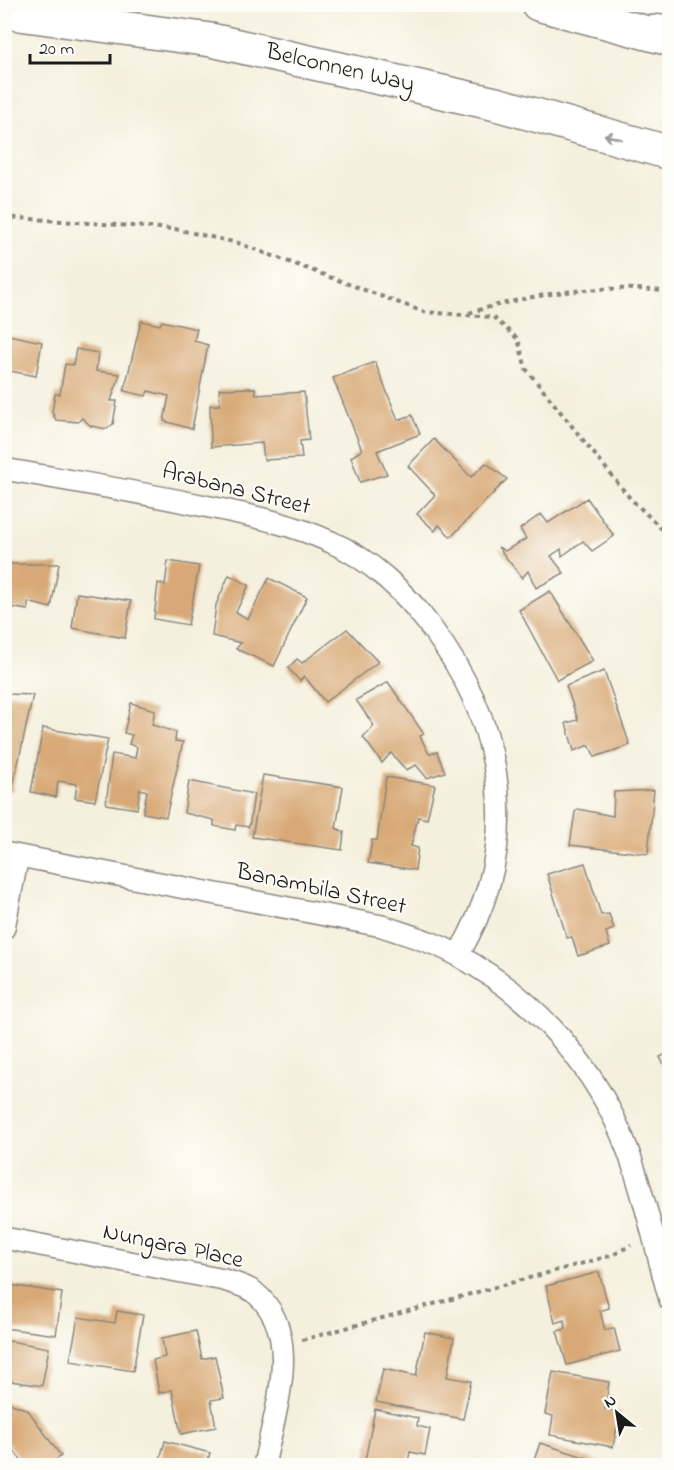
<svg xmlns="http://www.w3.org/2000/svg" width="674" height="1470" viewBox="0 0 674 1470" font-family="'Indie Flower',sans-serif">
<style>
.building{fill:#d8a976}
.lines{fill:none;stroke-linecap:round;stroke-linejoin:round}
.minor-casing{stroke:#88867c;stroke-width:24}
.primary-casing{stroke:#88867c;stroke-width:36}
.motorway-casing{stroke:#88867c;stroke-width:36}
.path{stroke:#88867c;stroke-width:4;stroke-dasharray:4.5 4.5;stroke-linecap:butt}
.minor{stroke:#fff;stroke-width:21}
.primary{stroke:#fff;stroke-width:33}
.motorway{stroke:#fff;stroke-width:33}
.oneway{stroke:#999}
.labels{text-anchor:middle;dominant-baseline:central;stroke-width:4.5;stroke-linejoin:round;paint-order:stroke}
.street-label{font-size:24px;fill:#1c1c1c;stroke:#fdfcf7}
</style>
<rect width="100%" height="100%" fill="#fdfcf7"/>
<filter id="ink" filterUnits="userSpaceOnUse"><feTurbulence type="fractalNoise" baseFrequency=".0167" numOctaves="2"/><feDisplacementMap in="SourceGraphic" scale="12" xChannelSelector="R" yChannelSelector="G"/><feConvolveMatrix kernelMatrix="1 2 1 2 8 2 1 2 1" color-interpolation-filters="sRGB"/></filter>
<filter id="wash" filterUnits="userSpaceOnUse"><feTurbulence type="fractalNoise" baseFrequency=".008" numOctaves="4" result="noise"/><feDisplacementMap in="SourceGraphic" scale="24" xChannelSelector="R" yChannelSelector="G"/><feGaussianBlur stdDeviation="1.35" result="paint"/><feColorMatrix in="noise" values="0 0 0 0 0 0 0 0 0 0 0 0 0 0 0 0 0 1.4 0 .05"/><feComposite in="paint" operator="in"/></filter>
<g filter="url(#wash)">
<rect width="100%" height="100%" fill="#f5f0dd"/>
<g id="blocks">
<!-- building -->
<g class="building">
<path d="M141,321L160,325L162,321L197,329L194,341L208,345L192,429L164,421L169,396L148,391L146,396L124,391Z"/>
<path d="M4,334L42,342L36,376L4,370Z"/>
<path d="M76,349L98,353L96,371L120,374L111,401H117L113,424L107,429L91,426L82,418L78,422L56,420L52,412L55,394H60L65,364L73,365Z"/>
<path d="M375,362L398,420L412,415L420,434L377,451L387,474L360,482L351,457L362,450L333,378Z"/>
<path d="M255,388L256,395L304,392L309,440L300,441L302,458L264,460L262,443L211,447L210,405H220L219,389Z"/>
<path d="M434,439L471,477L486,463L507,479L451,537L439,525L435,531L417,514L435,495L408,466Z"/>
<path d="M587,498L614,536L592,551L583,541L562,556L561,549L551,556L564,573L536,588L528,571L522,578L498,547L505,551L526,539L520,529L541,514L548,523Z"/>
<path d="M168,561L199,566L188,625L154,619L158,583L165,585Z"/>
<path d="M4,564H59L51,608L28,602V610L4,606Z"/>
<path d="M229,575L249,585L236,612L248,619L269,578L307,597L274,666L236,649L241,643L212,636L216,605Z"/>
<path d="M550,591L593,661L557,680L519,610Z"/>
<path d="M77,593L131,601L125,638L72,628Z"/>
<path d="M347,629L378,662L325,702L304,676L300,681L288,668L297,659L302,663Z"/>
<path d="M604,671L630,745L595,757L589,745L574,751L566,723L578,720L566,686Z"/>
<path d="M388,682L424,734L420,736L429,754L437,752L445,772L427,778L416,765L406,770L391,753L382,763L363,737L374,726L356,700Z"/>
<path d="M8,694L33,695L12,791L5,789V712Z"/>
<path d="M131,703L155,710L152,725L176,732L175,741L183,742L166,817L143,813L147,791L140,789L137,809L106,804L112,754L135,758L137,747L129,744L132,735L124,733Z"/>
<path d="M43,728L108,739L95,801L75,798L77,784L58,781L56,797L31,792Z"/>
<path d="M263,775L343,787L336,828L344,832L342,850L252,837Z"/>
<path d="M386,777L435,785L427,819L418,817L411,846L418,848L415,870L368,863L372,840H377Z"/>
<path d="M189,781L254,794L249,827L236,825L235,830L214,826V820L184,813Z"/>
<path d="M654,790L648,854L570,845L575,812L578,809L613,816L614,792Z"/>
<path d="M585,863L601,915L609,914L614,929L606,932L610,946L578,956L572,937L567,938L547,874Z"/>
<path d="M670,1052V1077L660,1057Z"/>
<path d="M599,1272L609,1308L600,1311L605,1330L614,1328L620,1351L567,1365L557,1331L566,1329L564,1320L555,1323L546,1286Z"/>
<path d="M4,1284L62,1293L56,1335L4,1328Z"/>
<path d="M117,1311L143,1315L133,1371L70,1361L78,1317L115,1323Z"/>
<path d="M196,1331L202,1359L215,1356L224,1398L211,1400L216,1427L181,1434L172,1390L159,1393L153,1360L165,1357L162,1338Z"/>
<path d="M425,1332L454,1338L447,1377L471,1381L463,1419L376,1402L383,1369L416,1376Z"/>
<path d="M4,1340L49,1348L42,1386L4,1380Z"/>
<path d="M553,1372L609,1382L605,1409L620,1412L613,1447L550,1435L553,1416L545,1414Z"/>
<path d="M4,1401L28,1410L61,1456L48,1466H26L4,1438Z"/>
<path d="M375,1409L418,1418L417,1426L430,1429L425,1455L410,1452L407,1466H364Z"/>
<path d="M165,1441L210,1453L206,1466H158Z"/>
<path d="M540,1443L610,1465V1466H532Z"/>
</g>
</g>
</g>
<g filter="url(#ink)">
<use href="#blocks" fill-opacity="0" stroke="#88867c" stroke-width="1.5"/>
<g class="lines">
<defs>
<g id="minor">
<path d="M4,469C71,481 139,492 205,506C248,515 290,523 331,542C370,559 405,592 430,626C506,726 524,845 458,955"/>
<path d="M4,853L382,926C408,935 435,942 459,956C536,999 597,1067 628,1151C646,1199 656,1251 670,1300"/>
<path d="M4,928L18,856"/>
<path d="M4,1238L224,1280C234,1283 246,1286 254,1292C305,1333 274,1411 264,1466"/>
</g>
<g id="primary">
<path d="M538,4L670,39"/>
<path d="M4,12L211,40L496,104L670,153"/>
</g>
<path id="motorway" d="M648,33L670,30"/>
</defs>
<!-- minor casing -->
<use href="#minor" class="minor-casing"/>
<!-- primary casing -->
<use href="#primary" class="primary-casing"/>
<!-- motorway casing -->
<use href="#motorway" class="motorway-casing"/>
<!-- path -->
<g class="path">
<path d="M4,217L175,229L238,243L424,312L493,317L518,339L526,369L629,497L670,537"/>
<path d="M469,313C534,293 602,283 670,292"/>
<path d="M302,1340L613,1255L631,1245"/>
</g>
<!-- minor -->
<use href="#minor" class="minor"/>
<!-- primary -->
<use href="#primary" class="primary"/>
<!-- motorway -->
<use href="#motorway" class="motorway"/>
</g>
<!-- one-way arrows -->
<defs><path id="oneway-shaft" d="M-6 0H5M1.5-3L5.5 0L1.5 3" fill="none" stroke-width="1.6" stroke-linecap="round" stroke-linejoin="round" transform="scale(1.5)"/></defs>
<use class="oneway" href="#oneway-shaft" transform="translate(613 137) rotate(-165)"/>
</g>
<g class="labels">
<!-- street labels -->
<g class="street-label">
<text transform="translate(340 69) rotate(13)">Belconnen Way</text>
<text transform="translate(236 490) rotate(14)">Arabana Street</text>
<text transform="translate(321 890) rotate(12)">Banambila Street</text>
<text transform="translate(173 1247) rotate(12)">Nungara Place</text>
</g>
</g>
<!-- margin -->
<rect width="674" height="1470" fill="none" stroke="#fdfcf7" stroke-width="24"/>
<!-- north arrow -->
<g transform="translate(617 1413) rotate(330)" stroke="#fdfcf7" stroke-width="4.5" paint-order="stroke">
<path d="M0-4.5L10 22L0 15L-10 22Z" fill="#1c1c1c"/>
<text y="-9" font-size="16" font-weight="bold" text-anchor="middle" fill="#1c1c1c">N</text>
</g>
<!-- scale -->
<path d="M30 54v9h80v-9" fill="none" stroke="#1c1c1c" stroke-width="3"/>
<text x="39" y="54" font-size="18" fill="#1c1c1c" stroke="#fdfcf7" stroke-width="4.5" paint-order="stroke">20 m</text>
</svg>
